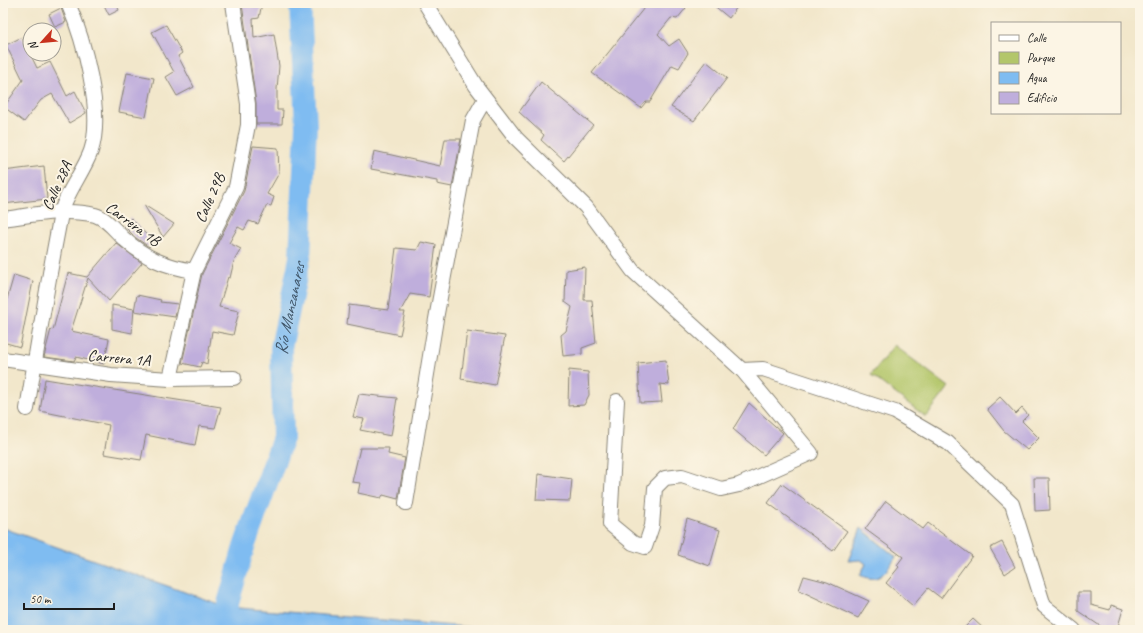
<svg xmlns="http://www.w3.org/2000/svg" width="1143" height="633" viewBox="0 0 1143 633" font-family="Caveat,sans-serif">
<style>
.green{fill:#b3c66a;stroke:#687143}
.water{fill:#7fbcf1;stroke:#4e6c86}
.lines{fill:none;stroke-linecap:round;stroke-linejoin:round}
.river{stroke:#7fbcf1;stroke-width:22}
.building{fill:#bfaedc}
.street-casing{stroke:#878274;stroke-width:16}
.street{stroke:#fff;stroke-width:14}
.labels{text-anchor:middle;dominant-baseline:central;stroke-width:4;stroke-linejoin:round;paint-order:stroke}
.street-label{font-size:16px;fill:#1c1c1c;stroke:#fcf5e5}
.water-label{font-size:17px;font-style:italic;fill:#3f5467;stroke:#fcf5e5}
</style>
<rect width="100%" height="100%" fill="#fcf5e5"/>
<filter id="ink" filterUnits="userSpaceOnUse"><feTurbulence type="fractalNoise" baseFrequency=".025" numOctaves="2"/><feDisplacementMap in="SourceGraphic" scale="8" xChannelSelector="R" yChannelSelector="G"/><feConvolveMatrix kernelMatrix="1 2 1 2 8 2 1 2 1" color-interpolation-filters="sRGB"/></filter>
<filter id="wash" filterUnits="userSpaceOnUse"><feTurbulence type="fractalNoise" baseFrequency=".012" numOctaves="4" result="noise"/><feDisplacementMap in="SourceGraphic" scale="16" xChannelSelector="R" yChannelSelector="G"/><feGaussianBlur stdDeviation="0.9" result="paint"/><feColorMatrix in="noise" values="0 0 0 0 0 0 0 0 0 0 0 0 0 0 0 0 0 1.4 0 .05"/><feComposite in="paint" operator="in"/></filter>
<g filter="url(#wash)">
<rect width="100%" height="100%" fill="#f2e7cb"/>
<!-- green -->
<path class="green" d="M894,345L949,387L926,417L871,375Z"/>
<!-- water -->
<g class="water">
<path d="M3,528L227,607L503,630H3Z"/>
<path d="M861,528L896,557C886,571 880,585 860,575L866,564L861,560L848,561Z"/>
</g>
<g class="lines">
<!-- river -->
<path class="river" id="s1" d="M227,607L244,547L283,438L281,348L300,258L306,126L300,3"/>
</g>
<g id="blocks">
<!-- building -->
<g class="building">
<path d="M103,3H116L119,10L109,15Z"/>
<path d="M262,3L259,18L253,19L254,38L274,34L279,66L277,89V110H283L282,124H256V103L242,4Z"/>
<path d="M648,3H680L686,8L677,19L671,18L658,34L669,46L679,39L688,53L679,68L672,65L650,102H646L641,108L592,73Z"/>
<path d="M711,3H740L729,18Z"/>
<path d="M61,8L66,22L55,27L49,14Z"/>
<path d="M166,25L182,53L178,56L194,87L177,96L166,77L174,72L152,32Z"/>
<path d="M22,37L37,68L50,62L67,96L75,91L86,113L69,123L52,94L41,100L24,122L4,107L23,80L6,45Z"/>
<path d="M706,61L727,78L694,121L671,107Z"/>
<path d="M127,73L154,78L146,117L119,112Z"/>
<path d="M541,82L593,125L564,161L541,140L544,135L519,112Z"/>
<path d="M445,139H461L452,187L437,184V181L371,169L374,151L440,166Z"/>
<path d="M253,146L278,148L279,173L267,194L274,197L271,206L267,205L258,224L249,221L244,230L238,227L229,243L241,249L234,261L230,278L228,277L219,307L239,311L233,335L212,331L207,364L202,362L200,367L182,363L202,274L244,191Z"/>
<path d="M44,166L47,199L3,204V171Z"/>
<path d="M144,205L174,224L163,237Z"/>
<path d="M131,218L154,243L149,247L136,238L124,226Z"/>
<path d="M421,242L436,245L429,297L410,294L400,312H405L400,335L347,324L349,305L388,310L396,248L417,250Z"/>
<path d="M116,243L142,263L109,301L88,278L71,331L109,339L104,364L76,357L74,361L44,357L51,329L53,330L68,273L87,277Z"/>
<path d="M585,267L584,300H592L596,343L582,348V354L563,356L561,335L566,331L572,307L565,302L566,270Z"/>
<path d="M14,275L33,281L20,347L3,342V313Z"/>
<path d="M137,295L161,300L160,302L178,304L175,317L134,311Z"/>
<path d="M112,305L134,309L132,333L112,329Z"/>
<path d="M467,331L505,336L495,385L461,379Z"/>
<path d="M666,360L669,385L660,384L662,402L640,403L638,363Z"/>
<path d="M569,370L588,372L589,395L584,405L568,406Z"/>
<path d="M45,379L221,407L215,428L199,426L195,445L146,435L141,460L104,454L109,425L40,411Z"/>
<path d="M359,394L397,398L391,436L360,430L364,419L353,417Z"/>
<path d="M1000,397L1016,414L1022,408L1028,415L1022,421L1039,438L1027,450L1004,431L987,409Z"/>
<path d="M749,403L783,433L764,455L733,429Z"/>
<path d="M360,448H389L388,454L405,458L398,499L383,495L381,498L358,493L360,483L352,482Z"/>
<path d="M538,474L572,479L570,501L536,500Z"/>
<path d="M1034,478H1049L1050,510L1035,511Z"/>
<path d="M782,484L847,531L833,551L768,503Z"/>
<path d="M886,501L923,529L928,523L972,556L941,598L928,588L913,606L886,583L899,567L897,565L903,557L865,529Z"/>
<path d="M687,519L720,530L710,566L678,555Z"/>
<path d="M1002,542L1015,567L1005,574L990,548Z"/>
<path d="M804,576L827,582L869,601L858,618L799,590Z"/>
<path d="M1078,592H1091V605L1110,610L1111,605L1123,609L1117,630H1106L1078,611Z"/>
<path d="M973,619L985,630H962Z"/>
</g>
</g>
</g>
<g filter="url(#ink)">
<use href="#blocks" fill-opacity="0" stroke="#878274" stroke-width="1"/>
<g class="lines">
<defs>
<g id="street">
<path d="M425,3L476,86L516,138L586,207L633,271L742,370L811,453L739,485L721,489L682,476L665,478L655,488L652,526L645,547L633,543L610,524L617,401"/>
<path d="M3,219C33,215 65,208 95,215C106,218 115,230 123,238C145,258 164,266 194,271"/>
<path d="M3,359L111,375L170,379L234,378"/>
<path d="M742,370L763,369L895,412L948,443L1012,504L1044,606L1074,630"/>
<path d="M170,379L194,271L236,187L248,125V104L233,3"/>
<path d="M27,409C38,344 48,279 61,214C64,196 84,171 91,151C104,112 84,40 68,3"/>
<path d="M406,503L436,319L473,120L485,99"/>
</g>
</defs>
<!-- street casing -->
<use href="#street" class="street-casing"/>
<!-- street -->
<use href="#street" class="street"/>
</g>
</g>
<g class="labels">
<!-- street labels -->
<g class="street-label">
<text transform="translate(57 186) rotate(-66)">Calle 28A</text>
<text transform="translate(210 198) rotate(-66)">Calle 29B</text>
<text transform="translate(133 224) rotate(36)">Carrera 1B</text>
<text transform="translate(119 358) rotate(5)">Carrera 1A</text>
</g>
<!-- water labels -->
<g class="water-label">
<text stroke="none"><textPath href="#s1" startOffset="308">Río Manzanares</textPath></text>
</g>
</g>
<!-- margin -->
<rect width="1143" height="633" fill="none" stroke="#fcf5e5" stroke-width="16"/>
<!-- legend -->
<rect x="991" y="22" width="130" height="92" fill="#fcf5e5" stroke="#a29e95"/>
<rect x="999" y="35" width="20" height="6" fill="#ffffff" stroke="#a29e95"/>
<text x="1027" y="42" font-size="12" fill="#1c1c1c">Calle</text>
<rect x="999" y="52" width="20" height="12" fill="#b3c66a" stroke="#a29e95"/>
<text x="1027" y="62" font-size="12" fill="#1c1c1c">Parque</text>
<rect x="999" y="72" width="20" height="12" fill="#7fbcf1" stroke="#a29e95"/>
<text x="1027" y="82" font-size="12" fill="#1c1c1c">Agua</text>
<rect x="999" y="92" width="20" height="12" fill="#bfaedc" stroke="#a29e95"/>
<text x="1027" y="102" font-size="12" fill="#1c1c1c">Edificio</text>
<!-- north arrow -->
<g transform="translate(42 42) rotate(243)"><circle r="19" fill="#fcf5e5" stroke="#a29e95"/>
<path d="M0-3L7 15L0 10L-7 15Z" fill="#c8321e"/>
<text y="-6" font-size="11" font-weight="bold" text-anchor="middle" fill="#1c1c1c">N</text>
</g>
<!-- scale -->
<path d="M24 603v6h90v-6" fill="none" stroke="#1c1c1c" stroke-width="2"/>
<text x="30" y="603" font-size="12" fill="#1c1c1c" stroke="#fcf5e5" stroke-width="3" paint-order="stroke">50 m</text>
</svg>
